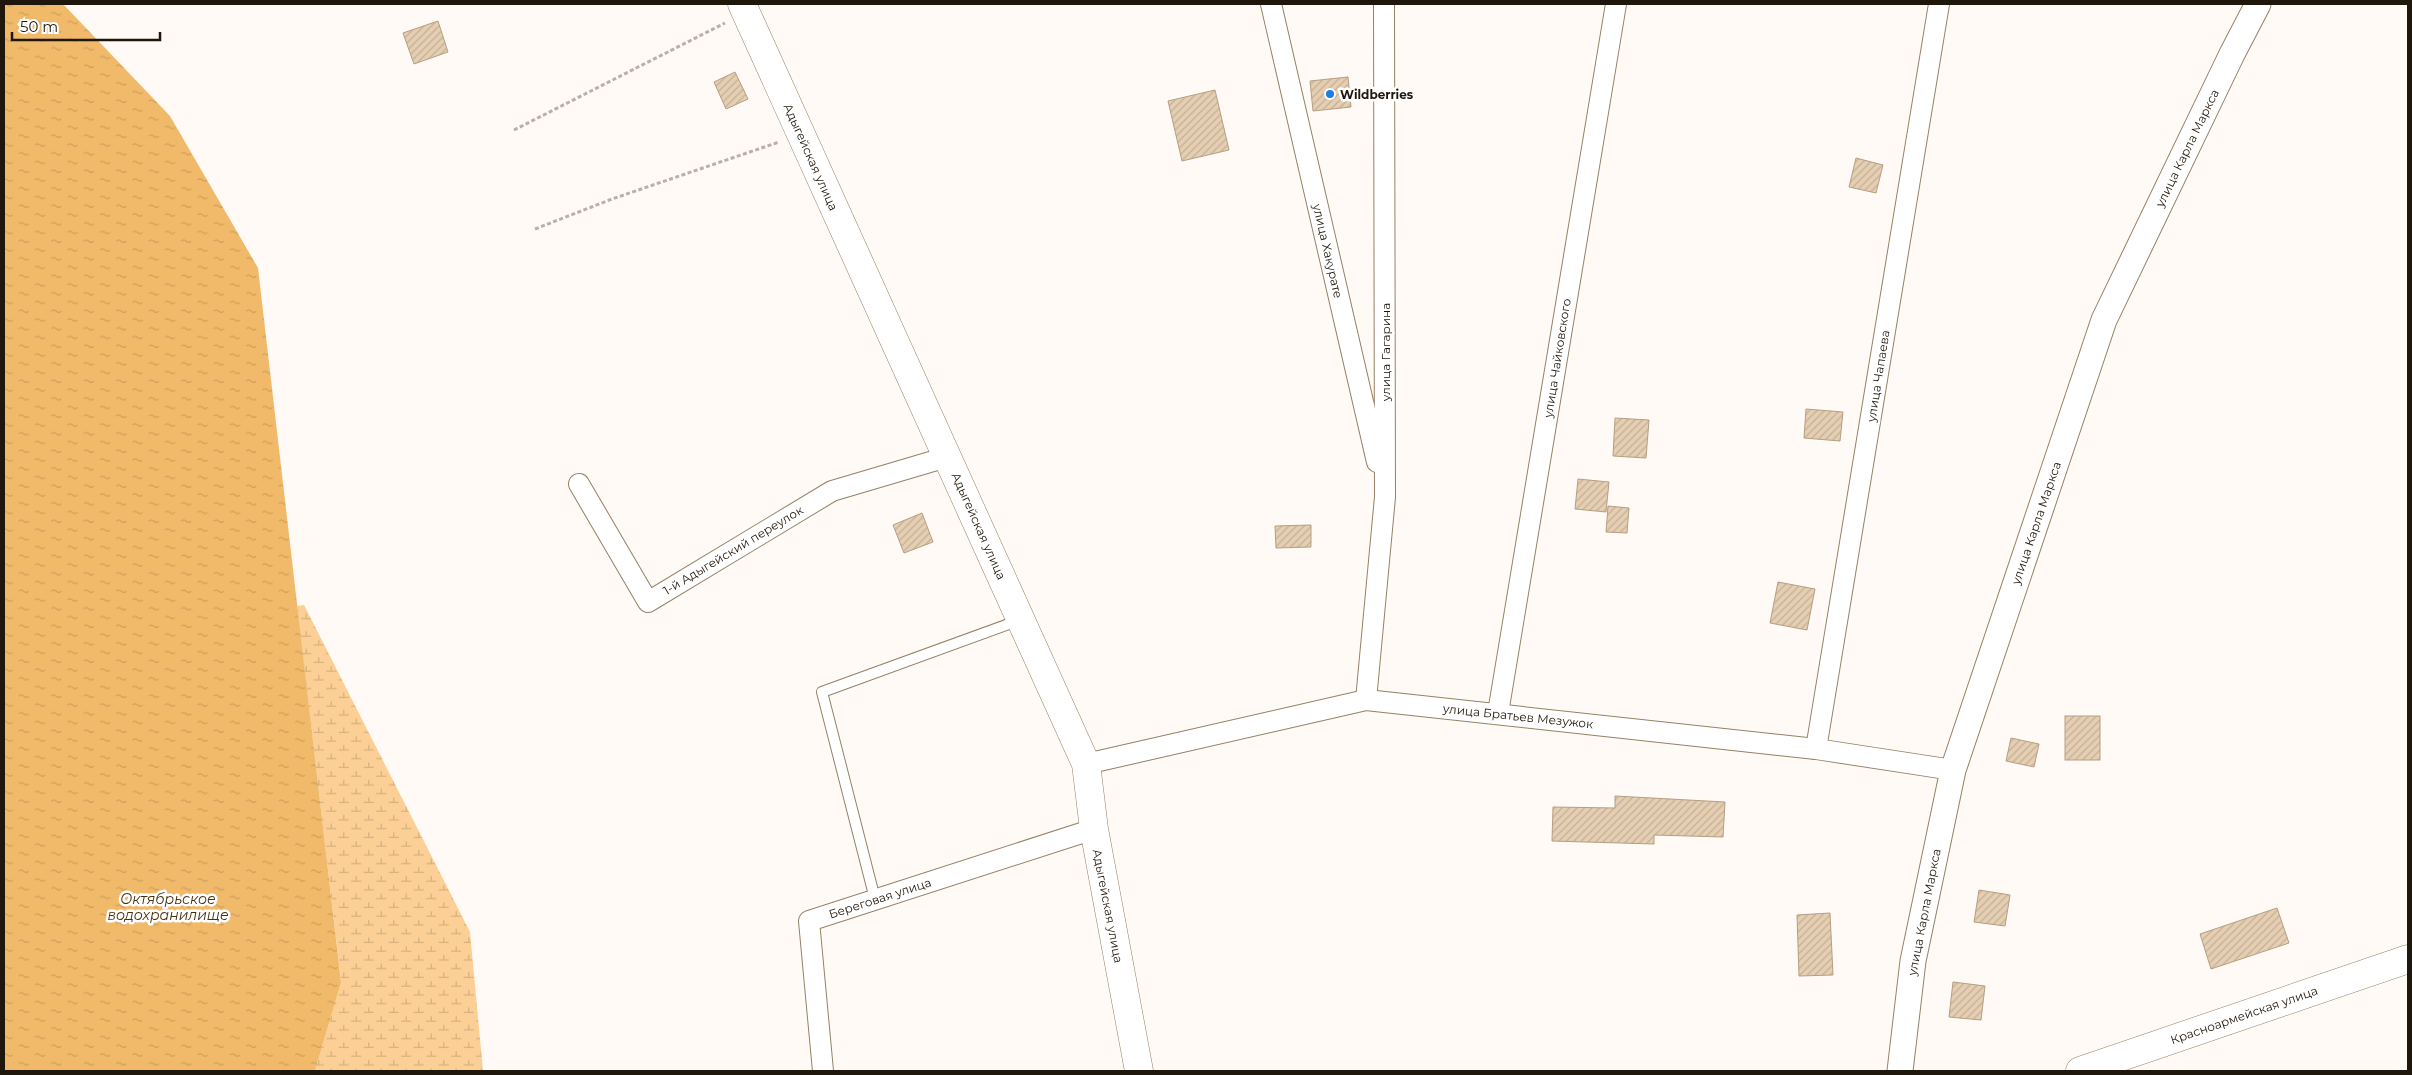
<svg xmlns="http://www.w3.org/2000/svg" width="2412" height="1075" viewBox="0 0 2412 1075" font-family="Montserrat,sans-serif">
<style>
.wetland{fill:url(#wetland-marsh)}
.water{fill:url(#water-ripples)}
.building{fill:url(#building-hatch);stroke:#b59f83}
.lines{fill:none;stroke-linecap:round;stroke-linejoin:round}
.service-casing{stroke:#958166;stroke-width:12}
.minor-casing{stroke:#958166;stroke-width:22}
.tertiary-casing{stroke:#958166;stroke-width:27}
.secondary-casing{stroke:#958166;stroke-width:29}
.path{stroke:#b7b1aa;stroke-width:3;stroke-dasharray:4 2.5;stroke-linecap:butt}
.service{stroke:#fff;stroke-width:10}
.minor{stroke:#fff;stroke-width:20}
.tertiary{stroke:#fff;stroke-width:25}
.secondary{stroke:#fff;stroke-width:28}
.poi-dot{fill:#1a7ee6;stroke:#fff;stroke-width:2}
.labels{text-anchor:middle;dominant-baseline:central;stroke-width:5;stroke-linejoin:round;paint-order:stroke}
.poi-label{font-size:12px;font-weight:bold;fill:#1f170c;stroke:#fff;text-anchor:start}
.street-label{font-size:12px;fill:#1f170c;stroke:#fff}
.water-label{font-size:14px;font-style:italic;fill:#48310f;stroke:#fff}
</style>
<defs>
<pattern id="wetland-marsh" width="20" height="14" patternUnits="userSpaceOnUse" patternTransform="scale(1.25)"><rect width="20" height="14" fill="#fbcf95"/><path d="M1 5h8M5 5V1M11 12h8M15 12V8" fill="none" stroke="#d7b17f"/></pattern>
<pattern id="water-ripples" width="26" height="14" patternUnits="userSpaceOnUse" patternTransform="scale(1.25)"><rect width="26" height="14" fill="#f1b96a"/><path d="M2 4q2-2 4 0t4 0M15 11q2-2 4 0t4 0" fill="none" stroke="#ce9e5b"/></pattern>
<pattern id="building-hatch" width="6" height="6" patternUnits="userSpaceOnUse" patternTransform="scale(1.25)"><rect width="6" height="6" fill="#e5ceb1"/><path d="M-1 1l2-2M0 6l6-6M5 7l2-2" fill="none" stroke="#c4b097"/></pattern>
</defs>
<rect width="100%" height="100%" fill="#fffaf5"/>
<!-- wetland -->
<path class="wetland" d="M304,605L470,932L483,1071H315L341,981L297,606Z"/>
<!-- water -->
<path class="water" d="M4,4H63L170,116L258,268L341,982L315,1071H4Z"/>
<!-- building -->
<g class="building">
<path d="M438,21L448,52L414,64L403,33Z"/>
<path d="M735,72L748,99L726,109L714,82Z"/>
<path d="M1348,77L1351,107L1313,111L1310,81Z"/>
<path d="M1215,90L1229,150L1182,161L1168,101Z"/>
<path d="M1856,158L1883,165L1876,193L1849,187Z"/>
<path d="M1806,409L1843,412L1840,441L1804,438Z"/>
<path d="M1615,418L1649,420L1646,458L1613,456Z"/>
<path d="M1578,479L1609,482L1606,512L1575,509Z"/>
<path d="M1608,506L1629,508L1627,533L1606,532Z"/>
<path d="M922,513L933,542L904,553L893,525Z"/>
<path d="M1311,525V547L1276,548L1275,526Z"/>
<path d="M1778,582L1815,589L1807,630L1770,623Z"/>
<rect x="2065" y="716" width="35" height="44"/>
<path d="M2011,738L2039,744L2034,767L2006,761Z"/>
<path d="M1615,796L1725,802L1723,837L1654,835V844L1552,841L1553,807L1615,808Z"/>
<path d="M1979,890L2010,895L2005,926L1974,922Z"/>
<path d="M2277,908L2289,943L2211,969L2200,934Z"/>
<path d="M1830,913L1833,975L1799,976L1797,915Z"/>
<path d="M1953,982L1985,986L1981,1020L1949,1017Z"/>
</g>
<g class="lines">
<defs>
<path id="service" d="M875,899L822,692L1020,620"/>
<g id="minor">
<path d="M1271,4L1377,462"/>
<path d="M579,484L648,602L832,491L947,457"/>
<path d="M1366,700L1385,497L1384,4"/>
<path d="M1498,713L1616,4"/>
<path d="M1816,749L1939,4"/>
<path d="M1086,764L1366,700L1816,749L1953,770"/>
<path d="M823,1071L809,921L1094,829"/>
</g>
<path id="tertiary" d="M1900,1071L1913,961L1953,770L2104,320L2232,54L2258,4"/>
<g id="secondary">
<path d="M742,4L1086,764L1094,829L1139,1071"/>
<path d="M2080,1071L2408,959"/>
</g>
</defs>
<!-- service casing -->
<use href="#service" class="service-casing"/>
<!-- minor casing -->
<use href="#minor" class="minor-casing"/>
<!-- tertiary casing -->
<use href="#tertiary" class="tertiary-casing"/>
<!-- secondary casing -->
<use href="#secondary" class="secondary-casing"/>
<!-- path -->
<g class="path">
<path d="M514,130L725,23"/>
<path d="M535,229L612,199L779,142"/>
</g>
<!-- service -->
<use href="#service" class="service"/>
<!-- minor -->
<use href="#minor" class="minor"/>
<!-- tertiary -->
<use href="#tertiary" class="tertiary"/>
<!-- secondary -->
<use href="#secondary" class="secondary"/>
</g>
<!-- markers -->
<circle class="poi-dot" cx="1330" cy="94" r="5"/>
<g class="labels">
<!-- poi labels -->
<g class="poi-label">
<text x="1340" y="94">Wildberries</text>
</g>
<!-- street labels -->
<g class="street-label">
<text transform="translate(2187 148) rotate(-64)">улица Карла Маркса</text>
<text transform="translate(811 157) rotate(66)">Адыгейская улица</text>
<text transform="translate(1328 251) rotate(77)">улица Хакурате</text>
<text transform="translate(1385 352) rotate(-90)">улица Гагарина</text>
<text transform="translate(1557 358) rotate(-81)">улица Чайковского</text>
<text transform="translate(1878 376) rotate(-81)">улица Чапаева</text>
<text transform="translate(2036 523) rotate(-71)">улица Карла Маркса</text>
<text transform="translate(979 526) rotate(66)">Адыгейская улица</text>
<text transform="translate(733 550) rotate(-31)">1-й Адыгейский переулок</text>
<text transform="translate(1518 716) rotate(6)">улица Братьев Мезужок</text>
<text transform="translate(880 898) rotate(-18)">Береговая улица</text>
<text transform="translate(1108 906) rotate(79)">Адыгейская улица</text>
<text transform="translate(1924 912) rotate(-79)">улица Карла Маркса</text>
<text transform="translate(2244 1015) rotate(-19)">Красноармейская улица</text>
</g>
<!-- water labels -->
<g class="water-label">
<text x="168" y="899">Октябрьское<tspan x="168" dy="16">водохранилище</tspan></text>
</g>
</g>
<!-- border -->
<rect width="2412" height="1075" fill="none" stroke="#1f170c" stroke-width="10"/>
<!-- scale -->
<path d="M12 32v8h148v-8" fill="none" stroke="#1f170c" stroke-width="2.5"/>
<text x="20" y="32" font-size="15" fill="#1f170c" stroke="#ffffff" stroke-width="4" paint-order="stroke">50 m</text>
</svg>
